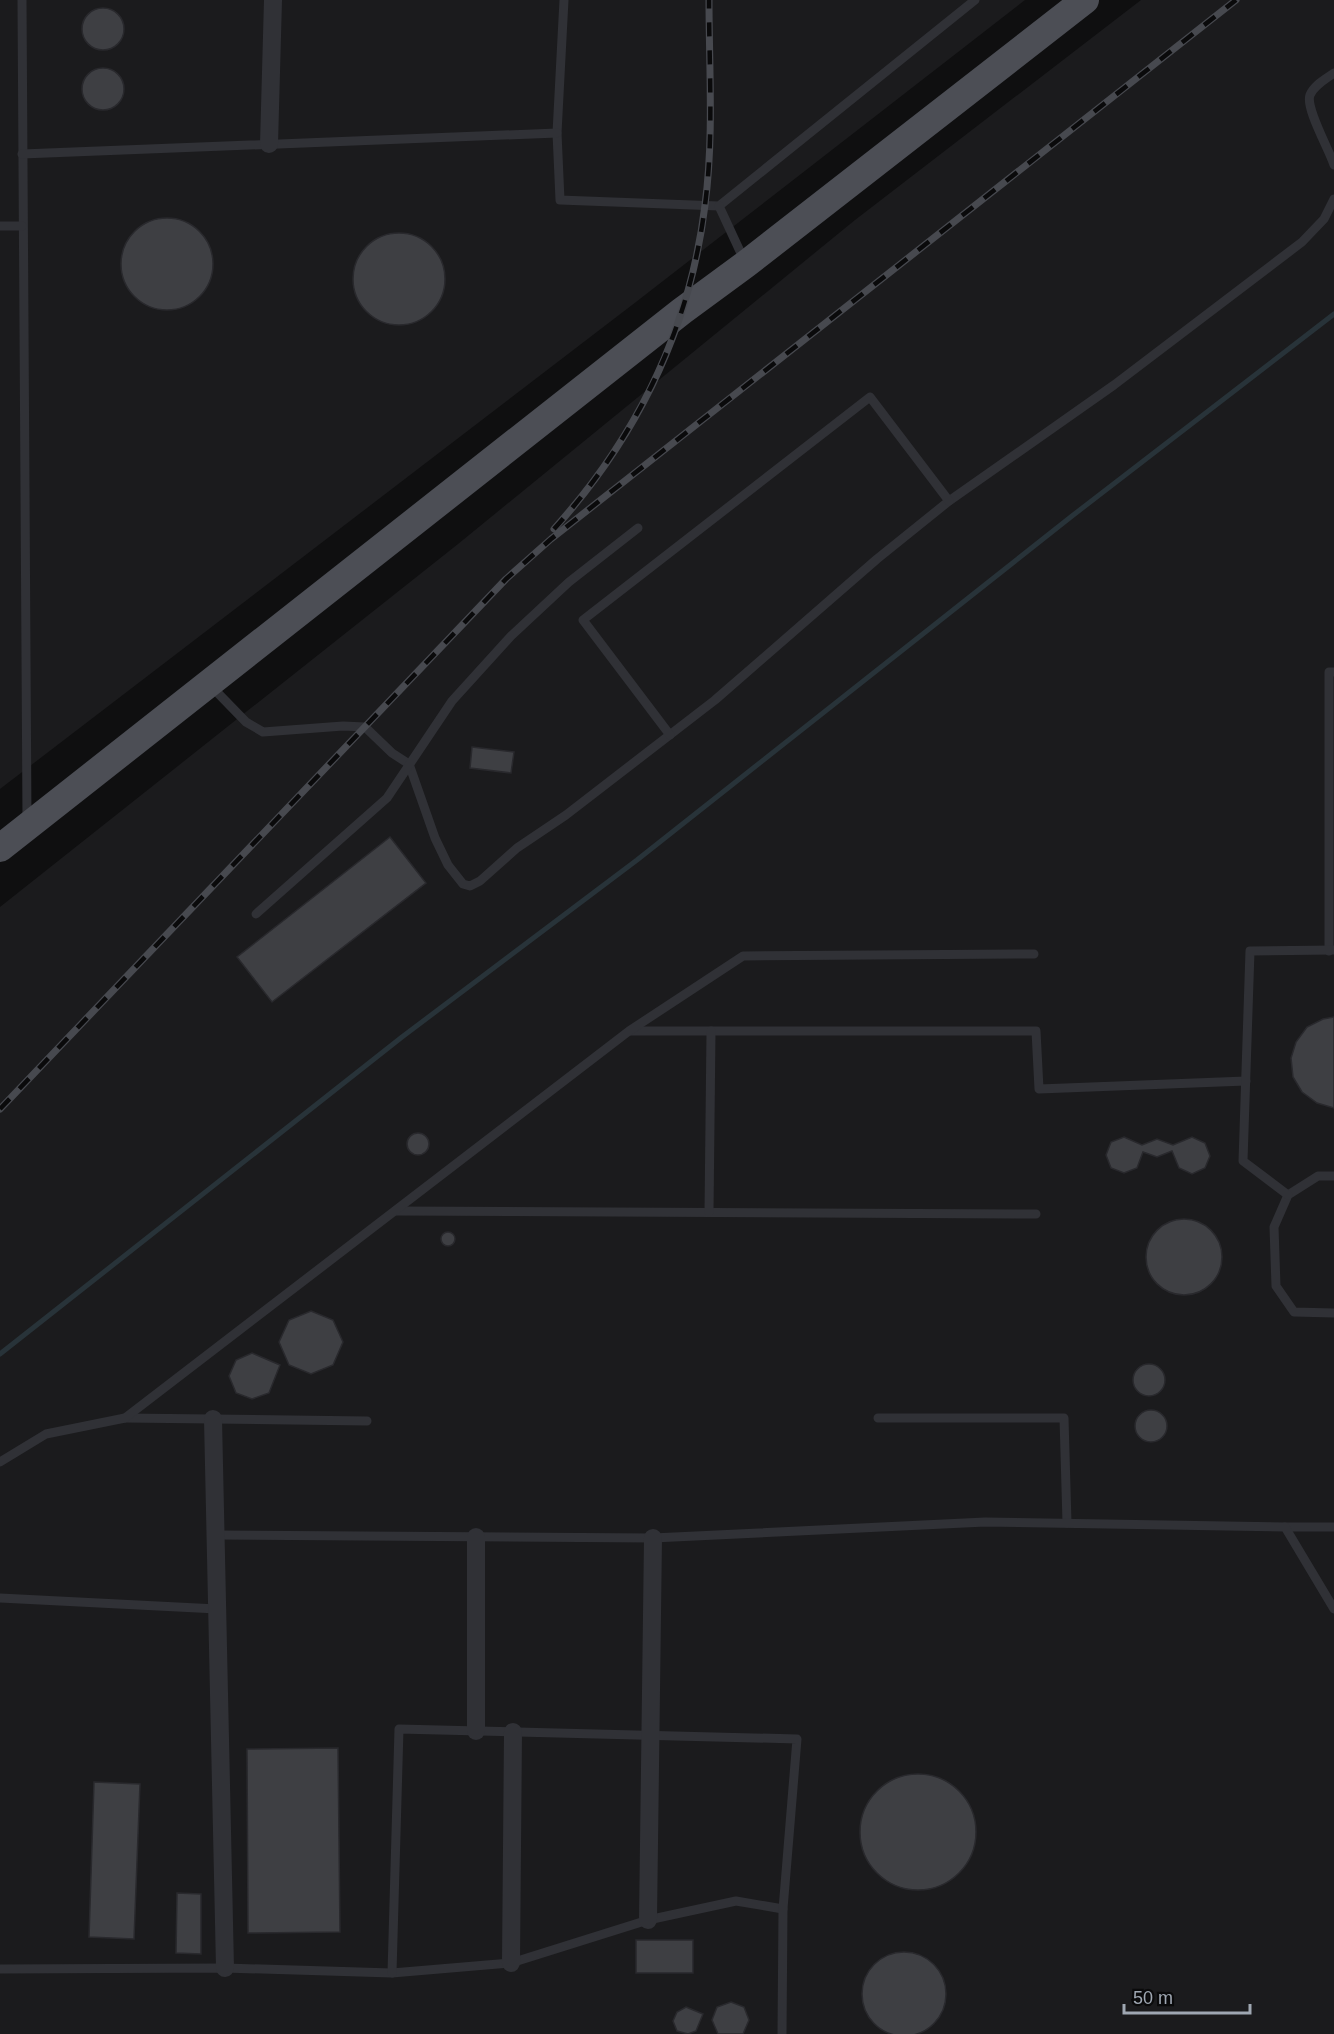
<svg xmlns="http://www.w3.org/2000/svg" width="1334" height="2034" viewBox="0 0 1334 2034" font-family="Helvetica,sans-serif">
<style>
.built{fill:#1b1b1d}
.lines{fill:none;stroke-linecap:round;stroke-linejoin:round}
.stream{stroke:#283339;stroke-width:5}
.building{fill:#3e3f43;stroke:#29292d;stroke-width:1.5}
.service{stroke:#303136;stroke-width:9}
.minor{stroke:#303136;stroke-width:18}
.primary{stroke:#4c4e55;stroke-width:28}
.rail-casing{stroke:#47494f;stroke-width:7}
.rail{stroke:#0a0a0b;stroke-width:4.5;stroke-dasharray:14;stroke-linecap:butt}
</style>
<rect width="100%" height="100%" fill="#0f0f10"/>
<!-- built -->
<g class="built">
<path d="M0,0H1025L636,302L0,789Z"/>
<path d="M1141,0H1334V2034H0V907L458,544L855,220Z"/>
</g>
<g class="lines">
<!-- stream -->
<path class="stream" d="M0,1354L402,1037L637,860L1072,516L1334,314"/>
</g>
<!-- building -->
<g class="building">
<circle cx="103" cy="29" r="21"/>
<circle cx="103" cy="89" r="21"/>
<circle cx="167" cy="264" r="46"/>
<circle cx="399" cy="279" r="46"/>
<path d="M472,747L514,752L511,773L470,768Z"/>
<path d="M390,837L426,883L272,1002L237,957Z"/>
<path d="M1334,1017V1108L1317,1103L1302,1092L1293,1077L1291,1058L1296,1042L1307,1027L1323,1019Z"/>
<circle cx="418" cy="1144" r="11"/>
<path d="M1124,1137L1142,1145L1157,1139L1173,1145L1192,1137L1205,1143L1210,1156L1205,1168L1192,1174L1179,1168L1172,1151L1157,1157L1143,1152L1137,1168L1124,1173L1111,1168L1106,1155L1111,1142Z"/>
<circle cx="1184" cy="1257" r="38"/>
<circle cx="448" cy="1239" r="7"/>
<path d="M311,1311L333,1320L343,1342L333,1365L311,1374L289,1365L279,1342L289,1320Z"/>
<path d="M252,1353L280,1365L269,1393L252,1399L236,1393L229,1376L236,1360Z"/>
<circle cx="1149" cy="1380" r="16"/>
<circle cx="1151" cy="1426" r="16"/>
<path d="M338,1748L340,1932L248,1933L247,1749Z"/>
<circle cx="918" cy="1832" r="58"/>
<path d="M94,1782L140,1784L134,1939L89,1937Z"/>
<path d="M177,1893L201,1894V1954L176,1953Z"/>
<rect x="636" y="1940" width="57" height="33"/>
<circle cx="904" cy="1994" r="42"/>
<path d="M731,2002L744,2007L749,2020L743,2034H718L712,2020L717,2007Z"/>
<path d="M686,2007L703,2014L696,2031L688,2034L677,2031L673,2021L677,2012Z"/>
</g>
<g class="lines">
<!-- service -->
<g class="service">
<path d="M22,0L27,820"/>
<path d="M564,0L557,133L560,200L719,206L975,0"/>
<path d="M1334,73C1326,79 1314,85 1310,95C1305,108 1329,149 1334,165"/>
<path d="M22,154L557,133"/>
<path d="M719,206L745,262"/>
<path d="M0,226H22"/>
<path d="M210,685L246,722L263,732L343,726L365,727L392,753L409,764L435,838L448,865L463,884L470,886L480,881L517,848L566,815L715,700L877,559L949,501L1114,385L1302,242L1324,219L1334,199"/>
<path d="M670,735L583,620L870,397L949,501"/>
<path d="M256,914L387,798L452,701L511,636L569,582L638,528"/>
<path d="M1329,951V672H1334"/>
<path d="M630,1031H1036L1039,1089L1246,1081"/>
<path d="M1334,1176H1318L1288,1195L1274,1227L1276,1286L1294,1312L1334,1313"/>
<path d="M1288,1195L1243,1161L1250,951L1334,950"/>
<path d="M395,1211L1036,1214"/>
<path d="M709,1212L711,1031"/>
<path d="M125,1418L367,1421"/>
<path d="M878,1418H1064L1067,1523"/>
<path d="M0,1462L46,1434L125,1418L629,1031L743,956L1034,954"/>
<path d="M1285,1527H1334"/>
<path d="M215,1535L653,1538L985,1522L1285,1527L1334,1609"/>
<path d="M0,1598L217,1609"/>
<path d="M0,1969L225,1968L392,1973L511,1963L648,1920L736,1901L783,1909"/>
<path d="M392,1973L399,1729L797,1739L783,1909L782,2034"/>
</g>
<!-- minor -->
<g class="minor">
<path d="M269,144L273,0"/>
<path d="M213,1419L225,1968"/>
<path d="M476,1537V1731"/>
<path d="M648,1920L653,1538"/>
<path d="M511,1963L513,1732"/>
</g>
<!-- primary -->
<path class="primary" d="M0,848L682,311L746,264L1085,0"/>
<defs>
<g id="rail">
<path d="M554,529C637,437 690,328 705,205C714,137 709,68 709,0"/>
<path d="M0,1109L506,579L551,539L1236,0"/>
</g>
</defs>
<!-- rail casing -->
<use href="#rail" class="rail-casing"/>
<!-- rail -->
<use href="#rail" class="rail"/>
</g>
<!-- scale -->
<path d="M1124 2004v9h126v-9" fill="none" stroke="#9fa7b2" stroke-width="3"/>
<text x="1133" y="2004" font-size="18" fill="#9fa7b2" stroke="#0a0a0b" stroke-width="4.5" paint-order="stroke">50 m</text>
</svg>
